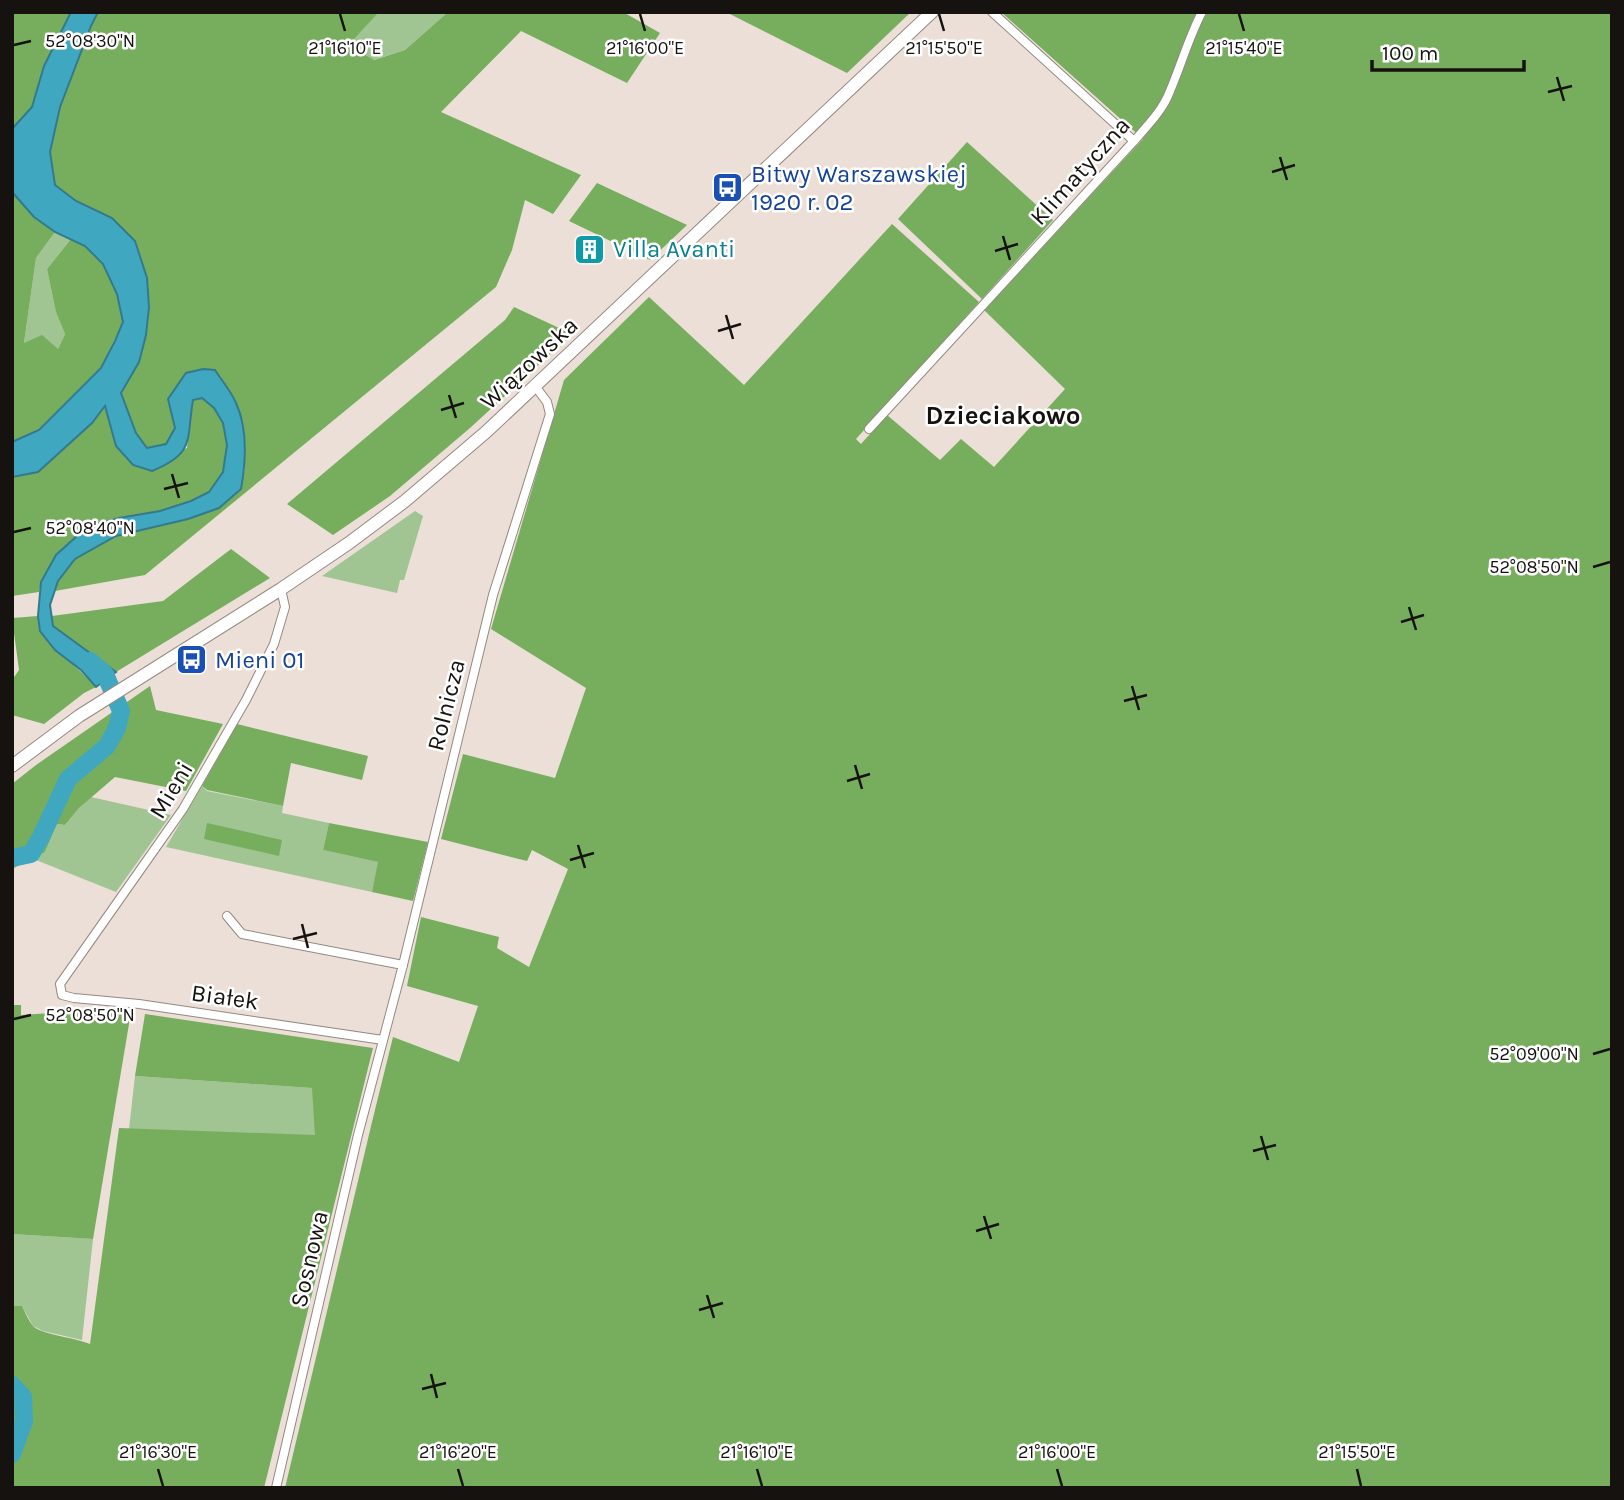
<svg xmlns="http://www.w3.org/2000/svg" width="1624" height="1500" viewBox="0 0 1624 1500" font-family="Karla,sans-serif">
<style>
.green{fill:#a0c592}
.forest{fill:#76ae5e}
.water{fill:#40a7c1;stroke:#337a8c;stroke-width:2}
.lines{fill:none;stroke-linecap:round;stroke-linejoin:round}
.river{stroke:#40a7c1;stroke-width:18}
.minor-casing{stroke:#948982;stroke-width:10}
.secondary-casing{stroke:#948982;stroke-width:14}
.minor{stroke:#fff;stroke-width:8}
.secondary{stroke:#fff;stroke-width:12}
.ticks{fill:none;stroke:#16120f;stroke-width:2.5}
.labels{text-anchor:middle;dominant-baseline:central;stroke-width:5;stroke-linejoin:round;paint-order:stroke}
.street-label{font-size:24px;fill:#16120f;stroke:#fff}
.transit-label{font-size:24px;fill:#164399;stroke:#fff;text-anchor:start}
.culture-label{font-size:24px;fill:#0d838f;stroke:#fff;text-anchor:start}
.neighbourhood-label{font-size:26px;font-weight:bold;fill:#16120f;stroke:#fff}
.ticks-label{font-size:18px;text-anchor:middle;fill:#16120f;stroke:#fff;stroke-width:5;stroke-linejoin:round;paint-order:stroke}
</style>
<rect width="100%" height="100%" fill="#ebdfd7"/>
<!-- green -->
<g class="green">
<path d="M379,12H448L405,50L373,60L362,53L352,40Z"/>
<path d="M55,232L71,239L47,269L56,311L65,334L58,349L24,343L36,258Z"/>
<path d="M415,511L423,516L404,580H400L397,593L322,576Z"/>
<path d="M202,786L207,791L283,806L282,813L329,823L323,850L379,862L372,892L166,847Z"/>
<path d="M91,797L171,815L116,892L31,858L45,852L57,824L65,825L79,808Z"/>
<path d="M135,1076L313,1088L316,1136L129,1129Z"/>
<path d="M12,1234L93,1239L82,1340L43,1331L33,1326L22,1306H12Z"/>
</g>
<!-- forest -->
<g class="forest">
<path d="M12,12H71L44,66L32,107L12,129Z"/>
<path d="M98,12H379L353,40L362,53L374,60L405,50L448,12H623L660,33L627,83L521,31L441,112L581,175L553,214L525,200L512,250L496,287L145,575L55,591L58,581L75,559L116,536L188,519L219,508L241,489L245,467L243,421L203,369L175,428L166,444L147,448L136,433L121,392L139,362L146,335L149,307L147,278L135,241L112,218L76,201L55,185L50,152L60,107L91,26Z"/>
<path d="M726,12H911L847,73Z"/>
<path d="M1001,12H1612V1488H285L372,1122L393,1037L459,1062L478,1006L407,986L421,917L499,937L497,948L529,967L568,869L532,850L527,861L441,839L463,754L555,778L586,688L491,629L564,380L649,297L744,385L892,224L979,302L856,439L861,444L887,415L940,460L961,439L994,467L1065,389L984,310L1143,139Z"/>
<path d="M967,142L1053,220L982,299L898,219Z"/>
<path d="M597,183L687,225L650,260L569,221Z"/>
<path d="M12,190L34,217L55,232L36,258L24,343L42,335L58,349L65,334L56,312L47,269L71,239L85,246L103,264L117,294L123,322L101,368L39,430L12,442Z"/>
<path d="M514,307L572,334L470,428L390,496L333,535L287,504L505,320Z"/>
<path d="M202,398L214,408L223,423L227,445L223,472L209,492L191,501L160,511L119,518L87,527L41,582L39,592L12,596V477L38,472L92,423L106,406L133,465L187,448L192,400Z"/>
<path d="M231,549L270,578L116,672L53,626L52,616L163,601Z"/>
<path d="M38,616L40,631L96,687L84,693L44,724L12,715V680L19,670L12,618Z"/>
<path d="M150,686L156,710L223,724L186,791L115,777L79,808L65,825L57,824L45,852L12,869V784L36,765Z"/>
<path d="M237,724L368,756L362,780L291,763L283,806L207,790L202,786Z"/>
<path d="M207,823L282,840L279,856L204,839Z"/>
<path d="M329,823L428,842L413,901L372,892L378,862L323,850Z"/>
<path d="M12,1005H21V1015L110,1009L131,1012L93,1239L12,1234Z"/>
<path d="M145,1014L373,1048L264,1488H12V1306H22C25,1312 29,1322 34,1327C44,1335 77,1338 90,1344L119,1128L315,1135L312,1088L135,1076Z"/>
</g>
<!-- water -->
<path class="water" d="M71,12H98L91,26L60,107L50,152L55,185L76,201L112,218L135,241L147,278L149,307L146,335L139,362L121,393L136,433L147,448L166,444L175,428L168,399L186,373L203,369L215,370C222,381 231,391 236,403C248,429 246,461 241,489L219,508L188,519L116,536L75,559L58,581L50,605L53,626L116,672L96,687L81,670L55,650L40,631L38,616L41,582L56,555L87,527L119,518L160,511L191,501L209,492L223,472L227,445L223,423L214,408L202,398L193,400C186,440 196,453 152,471L133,465L116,446L105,406L92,423L38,472L12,477V442L39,430L101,368L115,341L123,322L117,294L103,264L85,246L55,232L34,217L13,193L12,129L32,107L44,66Z"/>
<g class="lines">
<!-- river -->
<g class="river">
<path d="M12,858L31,854L41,837L68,779L107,746L117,728L121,711L105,674L90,661"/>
<path d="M12,1385L23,1397L24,1421L12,1454"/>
</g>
<defs>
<g id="minor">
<path d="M992,12L1134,141"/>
<path d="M869,429L1134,141C1148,125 1163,110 1170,91C1181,65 1189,37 1202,12"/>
<path d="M281,589L285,607L274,644L246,700L183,809L60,984L62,995L74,998L139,1004L383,1040"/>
<path d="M227,916L242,934L403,965"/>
<path d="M276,1488L358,1135L403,965L493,595L550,414L547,402L535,386"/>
</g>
<path id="secondary" d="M12,766L79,716L281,589L349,543L405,501L486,432L932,12"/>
</defs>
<!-- minor casing -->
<use href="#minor" class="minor-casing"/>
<!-- secondary casing -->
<use href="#secondary" class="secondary-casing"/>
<!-- minor -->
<use href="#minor" class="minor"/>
<!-- secondary -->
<use href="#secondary" class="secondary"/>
</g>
<!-- ticks -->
<path class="ticks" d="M340,14L345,31M640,14L645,31M939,14L944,31M1239,14L1244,31M14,45L31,41M1557,77L1564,101M1548,92L1572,86M1280,157L1287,180M1272,172L1295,165M1003,236L1010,260M995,251L1018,244M726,315L733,339M718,331L741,324M449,395L456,418M441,410L464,403M172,474L179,498M164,489L188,483M14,532L31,528M1593,567L1610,562M1409,607L1416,630M1401,622L1424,615M1132,686L1139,710M1124,701L1147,695M855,765L862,789M847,781L870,774M578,845L585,868M570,860L594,853M302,924L308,948M293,939L317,933M14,1019L31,1015M1593,1054L1610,1049M1261,1136L1268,1160M1253,1151L1276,1145M984,1216L991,1239M976,1231L999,1224M707,1295L714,1318M699,1310L723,1303M431,1374L437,1398M422,1389L446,1383M158,1469L163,1486M458,1469L463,1486M757,1469L762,1486M1057,1469L1062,1486M1357,1469L1361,1486"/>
<!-- icons -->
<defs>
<symbol id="bus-square" viewBox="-11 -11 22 22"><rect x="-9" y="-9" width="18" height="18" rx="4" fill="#1a4fb4" stroke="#fff"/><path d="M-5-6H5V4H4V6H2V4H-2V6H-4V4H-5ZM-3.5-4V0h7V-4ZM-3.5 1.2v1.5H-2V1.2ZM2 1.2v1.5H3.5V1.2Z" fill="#fff"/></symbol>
<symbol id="building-square" viewBox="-11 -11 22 22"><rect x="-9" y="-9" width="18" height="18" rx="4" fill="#0f9aa8" stroke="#fff"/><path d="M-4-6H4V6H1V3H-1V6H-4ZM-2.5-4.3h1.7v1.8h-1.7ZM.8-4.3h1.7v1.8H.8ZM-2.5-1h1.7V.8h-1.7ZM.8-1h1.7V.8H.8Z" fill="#fff"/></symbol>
</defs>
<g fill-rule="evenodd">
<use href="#bus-square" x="710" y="170" width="35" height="35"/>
<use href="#building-square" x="572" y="232" width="35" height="35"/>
<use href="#bus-square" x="174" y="642" width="35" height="35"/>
</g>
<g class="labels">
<!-- street labels -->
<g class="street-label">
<text transform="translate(1080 171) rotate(-48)">Klimatyczna</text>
<text transform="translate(529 363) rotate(-43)">Wiązowska</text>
<text transform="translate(446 705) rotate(-76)">Rolnicza</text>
<text transform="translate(171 790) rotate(-59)">Mieni</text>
<text transform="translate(225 997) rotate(8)">Białek</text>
<text transform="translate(309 1259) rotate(-77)">Sosnowa</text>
</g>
<!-- transit labels -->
<g class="transit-label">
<text x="751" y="174">Bitwy Warszawskiej<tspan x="751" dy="28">1920 r. 02</tspan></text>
<text x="215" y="660">Mieni 01</text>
</g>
<!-- culture labels -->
<g class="culture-label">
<text x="613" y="249">Villa Avanti</text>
</g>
<!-- neighbourhood labels -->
<g class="neighbourhood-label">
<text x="1003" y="415">Dzieciakowo</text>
</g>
</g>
<g class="ticks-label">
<text x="90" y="47">52°08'30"N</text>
<text x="345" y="54">21°16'10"E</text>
<text x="645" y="54">21°16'00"E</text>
<text x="944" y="54">21°15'50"E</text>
<text x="1244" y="54">21°15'40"E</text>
<text x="90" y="534">52°08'40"N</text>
<text x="1534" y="573">52°08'50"N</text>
<text x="90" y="1021">52°08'50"N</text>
<text x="1534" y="1060">52°09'00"N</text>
<text x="158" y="1458">21°16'30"E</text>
<text x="458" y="1458">21°16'20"E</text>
<text x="757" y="1458">21°16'10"E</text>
<text x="1057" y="1458">21°16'00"E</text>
<text x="1357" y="1458">21°15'50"E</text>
</g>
<!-- border -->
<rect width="1624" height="1500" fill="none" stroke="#16120f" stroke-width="28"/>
<!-- scale -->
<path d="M1372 60v10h152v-10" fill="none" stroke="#16120f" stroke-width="3.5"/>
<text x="1382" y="60" font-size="21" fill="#16120f" stroke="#ffffff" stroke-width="5" paint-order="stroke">100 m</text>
</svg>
